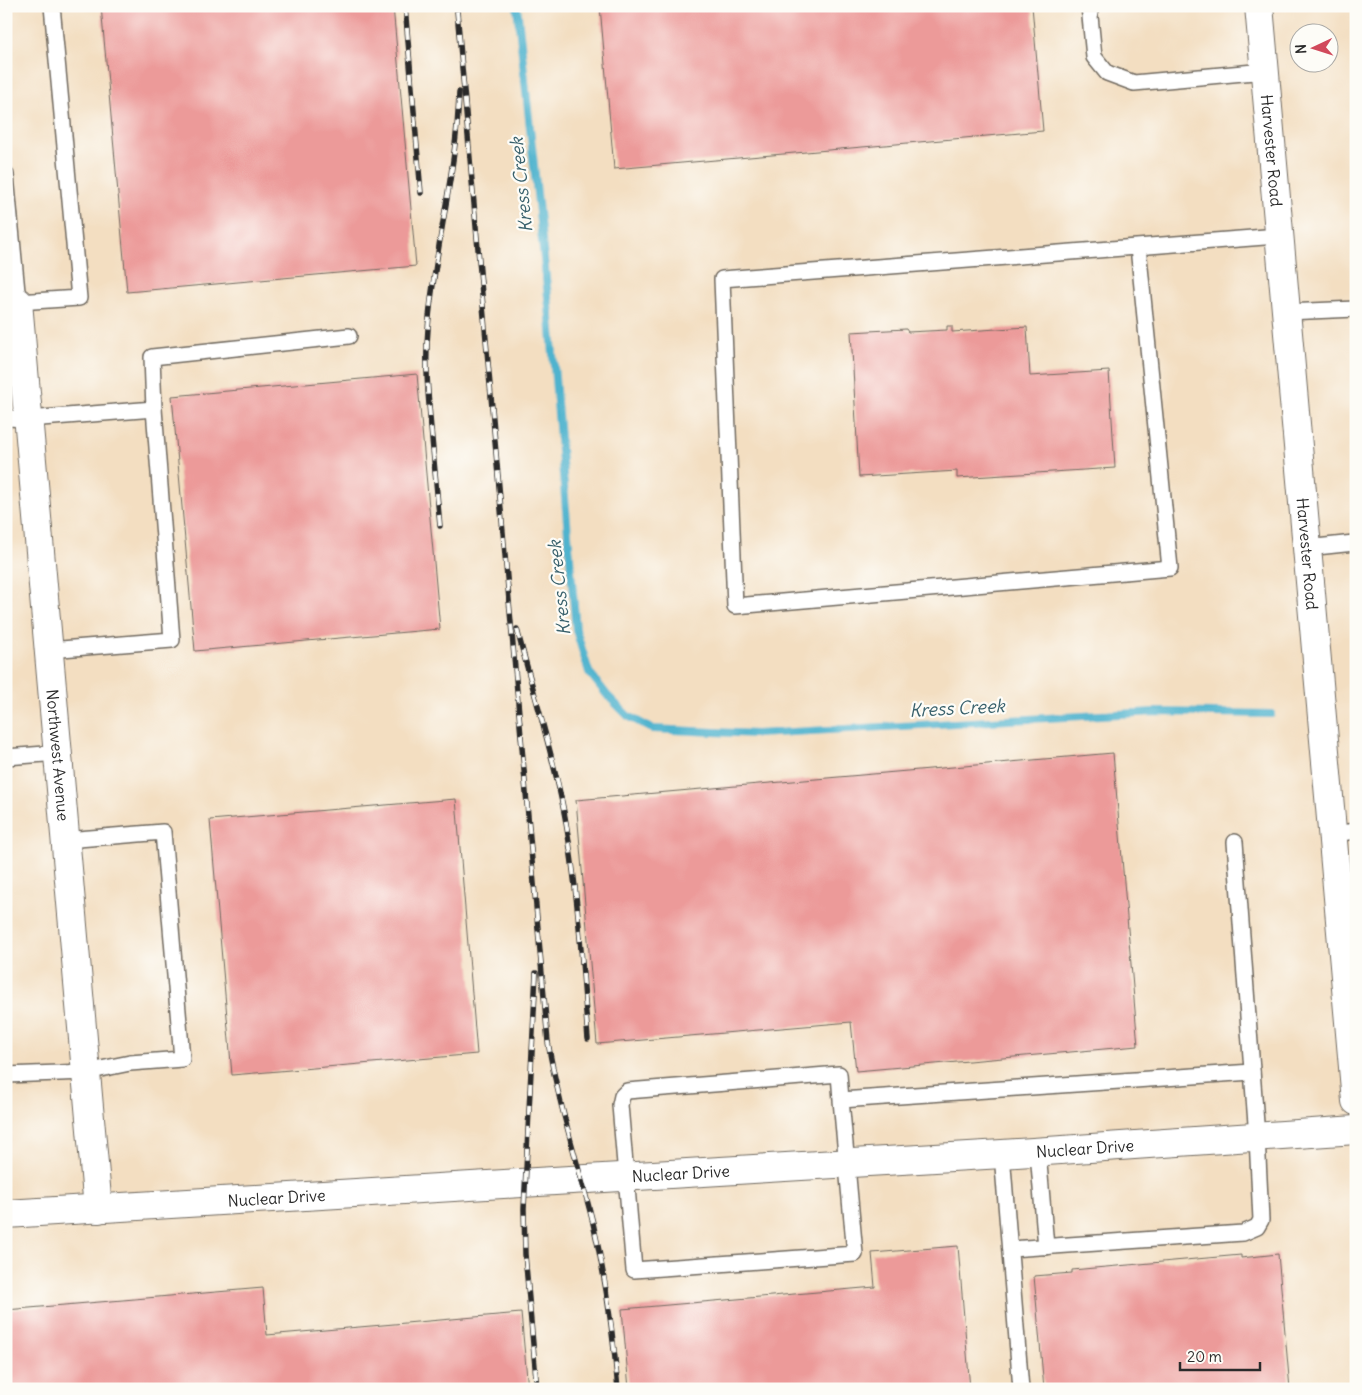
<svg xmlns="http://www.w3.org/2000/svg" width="1362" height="1395" viewBox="0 0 1362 1395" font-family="Delius,sans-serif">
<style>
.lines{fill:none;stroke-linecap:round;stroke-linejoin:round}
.stream{stroke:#4fb3ce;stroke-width:8}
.building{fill:#ec9a99}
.lane-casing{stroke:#716a60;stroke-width:18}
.street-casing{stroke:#716a60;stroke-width:30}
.lane{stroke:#fff;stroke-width:15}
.street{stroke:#fff;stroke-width:28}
.rail-casing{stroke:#2b2b2b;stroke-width:5.5}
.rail{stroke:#fdfcf7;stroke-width:4;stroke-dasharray:11;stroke-linecap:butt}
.labels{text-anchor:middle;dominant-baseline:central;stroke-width:4.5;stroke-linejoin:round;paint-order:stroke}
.street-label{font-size:16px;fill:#2b2b2b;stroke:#fdfcf7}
.water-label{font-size:18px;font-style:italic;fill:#39616c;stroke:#fdfcf7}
</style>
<rect width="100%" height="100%" fill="#fdfcf7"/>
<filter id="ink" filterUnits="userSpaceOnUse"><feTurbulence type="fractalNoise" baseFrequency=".02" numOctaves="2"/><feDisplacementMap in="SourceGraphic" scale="10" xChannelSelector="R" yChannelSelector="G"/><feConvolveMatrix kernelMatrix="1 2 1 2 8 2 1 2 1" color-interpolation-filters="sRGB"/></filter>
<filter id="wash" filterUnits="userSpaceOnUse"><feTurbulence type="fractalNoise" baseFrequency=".0096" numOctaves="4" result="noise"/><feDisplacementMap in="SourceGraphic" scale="20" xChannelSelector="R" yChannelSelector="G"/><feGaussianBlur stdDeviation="1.12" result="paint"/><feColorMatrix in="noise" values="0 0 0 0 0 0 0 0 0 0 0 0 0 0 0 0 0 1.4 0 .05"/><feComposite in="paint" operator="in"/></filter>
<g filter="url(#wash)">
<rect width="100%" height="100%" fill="#f3dec1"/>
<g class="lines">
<!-- stream -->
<path class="stream" d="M517,6L549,306L576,630L589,672L607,695L628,716L652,729L756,734L1155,712L1271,714"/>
</g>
<g id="blocks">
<!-- building -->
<g class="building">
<path d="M101,6H393L416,266L127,292Z"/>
<path d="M600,6H1032L1043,131L614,169Z"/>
<path d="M947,326H952V332L1027,327L1030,376L1109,371L1115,468L957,478V471L859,477L851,332L906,329L908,332L947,330Z"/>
<path d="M417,374L440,629L195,651L172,396Z"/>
<path d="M1113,753L1138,1046L856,1071L851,1022L597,1044L576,800Z"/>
<path d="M456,799L477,1054L232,1075L210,820Z"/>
<path d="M958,1246L970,1389H629L622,1309L875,1287L872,1253Z"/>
<path d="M1278,1254L1290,1389H1044L1034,1276L1072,1273V1270L1241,1255V1258Z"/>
<path d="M263,1288L267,1335L521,1313L528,1389H6V1310Z"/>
</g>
</g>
</g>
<g filter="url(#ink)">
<use href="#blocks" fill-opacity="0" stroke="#716a60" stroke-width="1"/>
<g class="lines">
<defs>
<g id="lane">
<path d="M1089,6L1094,57L1107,73L1134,83L1265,71"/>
<path d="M6,175L18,302L79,298L52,6"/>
<path d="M1138,247L1170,568L735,606L722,279L1279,236"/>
<path d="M1286,312L1356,309"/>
<path d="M154,409L152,357L349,336"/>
<path d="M6,418L29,419L154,409L172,640L49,650"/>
<path d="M1307,548L1354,543L1356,545"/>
<path d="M6,757L58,753"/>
<path d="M1332,834L1356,831"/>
<path d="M6,1075L86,1072L130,1063L182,1059L163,832L66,840"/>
<path d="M841,1100L855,1254L634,1270L620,1105L622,1096L627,1091L839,1074L841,1100L1252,1072"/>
<path d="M1038,1152L1046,1247"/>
<path d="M1002,1154L1021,1389"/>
<path d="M1010,1249L1243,1233L1257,1227L1261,1220L1257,1137L1235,842"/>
</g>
<g id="street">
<path id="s1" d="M1259,6L1356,1101"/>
<path id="s2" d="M18,302L98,1209"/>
<path id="s3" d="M6,1214L1002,1154L1356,1130"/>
</g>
</defs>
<!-- lane casing -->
<use href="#lane" class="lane-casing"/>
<!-- street casing -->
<use href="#street" class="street-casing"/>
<!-- lane -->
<use href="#lane" class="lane"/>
<!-- street -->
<use href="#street" class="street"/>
<defs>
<g id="rail">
<path d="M405,6L421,193"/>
<path d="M457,11L548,1042C558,1103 578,1163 593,1223C606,1279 613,1332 618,1389"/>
<path d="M440,526C437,493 434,461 431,428C428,395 425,362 428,329C434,249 457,172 459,92"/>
<path d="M517,629C533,692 553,753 565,817C578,890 582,965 588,1039"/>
<path d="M536,973L524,1209L525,1254L537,1389"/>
</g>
</defs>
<!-- rail casing -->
<use href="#rail" class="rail-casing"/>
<!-- rail -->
<use href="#rail" class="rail"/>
</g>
</g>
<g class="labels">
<!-- street labels -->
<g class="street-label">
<text stroke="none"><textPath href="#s1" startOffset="145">Harvester Road</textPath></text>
<text stroke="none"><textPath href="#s1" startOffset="550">Harvester Road</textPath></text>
<text stroke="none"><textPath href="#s2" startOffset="455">Northwest Avenue</textPath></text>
<text stroke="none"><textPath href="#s3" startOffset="1081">Nuclear Drive</textPath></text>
<text stroke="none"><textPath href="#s3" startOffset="676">Nuclear Drive</textPath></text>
<text stroke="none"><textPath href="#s3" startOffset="271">Nuclear Drive</textPath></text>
</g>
<!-- water labels -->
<g class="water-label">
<text transform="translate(521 185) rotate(-96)">Kress Creek</text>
<text transform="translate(559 588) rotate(-96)">Kress Creek</text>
<text transform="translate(957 708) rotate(-3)">Kress Creek</text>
</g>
</g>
<!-- margin -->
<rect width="1362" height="1395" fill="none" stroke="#fdfcf7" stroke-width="25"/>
<!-- north arrow -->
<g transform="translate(1314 48) rotate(266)"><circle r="24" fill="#fdfcf7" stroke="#a9a8a5"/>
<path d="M0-4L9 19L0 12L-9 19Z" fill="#d1495b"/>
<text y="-8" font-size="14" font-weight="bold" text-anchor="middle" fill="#2b2b2b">N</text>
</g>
<!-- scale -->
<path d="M1180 1362v8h80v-8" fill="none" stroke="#2b2b2b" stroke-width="2.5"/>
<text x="1187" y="1362" font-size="15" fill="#2b2b2b" stroke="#fdfcf7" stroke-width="4" paint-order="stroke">20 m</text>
</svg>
